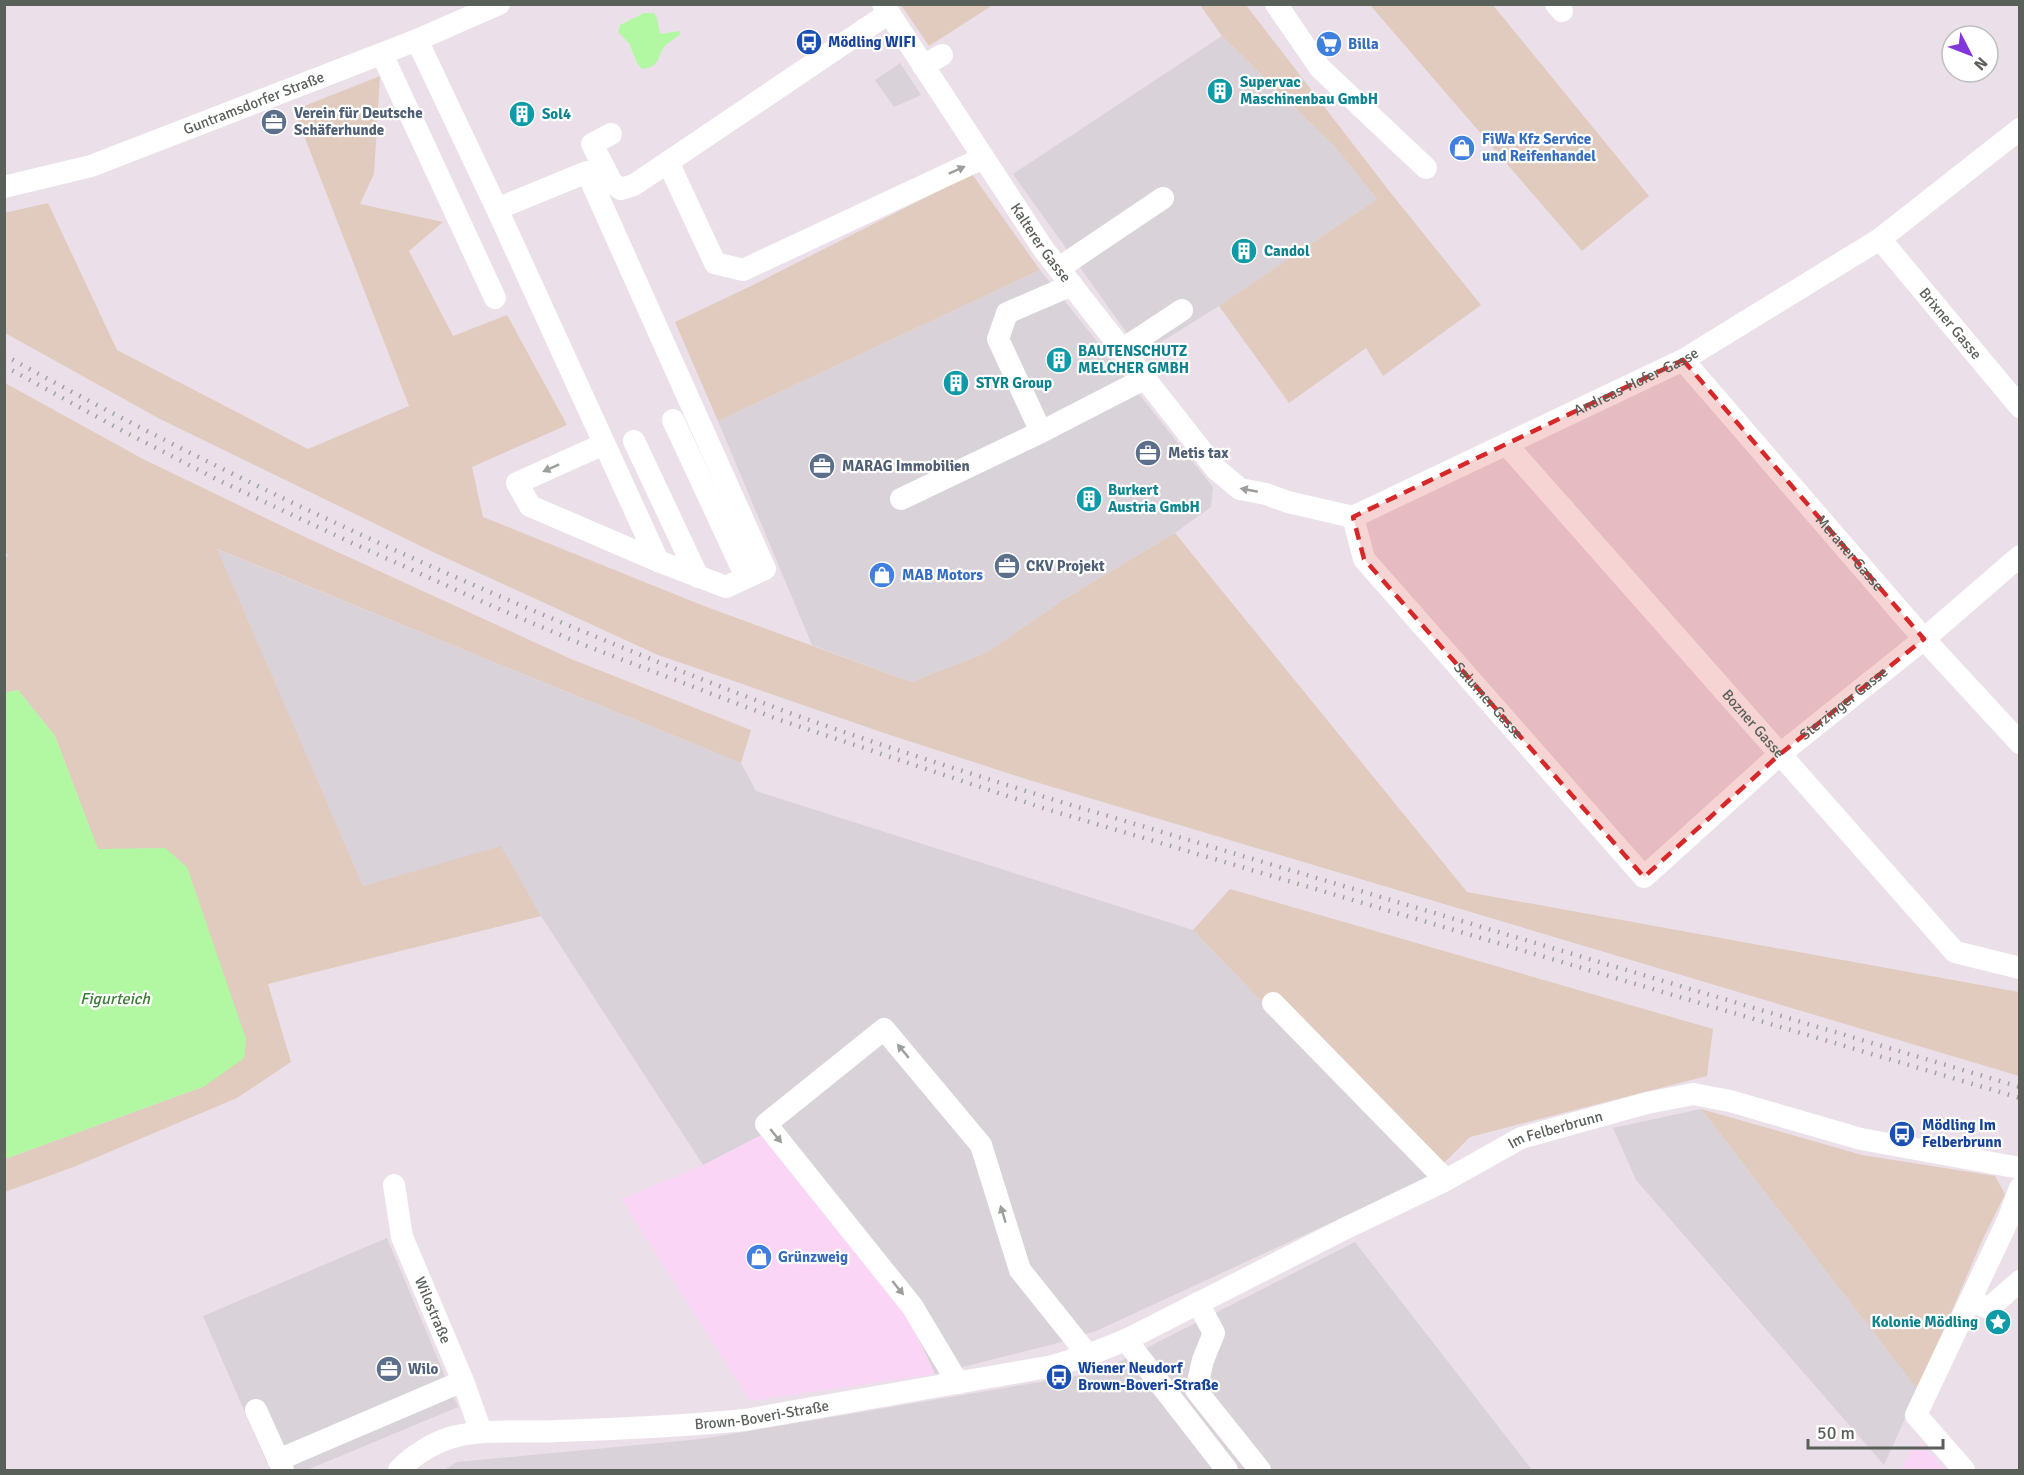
<svg xmlns="http://www.w3.org/2000/svg" width="2024" height="1475" viewBox="0 0 2024 1475" font-family="Signika,sans-serif">
<style>
.commercial{fill:#fad5f5}
.industrial{fill:#d9d2d8}
.green{fill:#e1cbbe}
.water{fill:#b2f8a3}
.lines{fill:none;stroke-linecap:round;stroke-linejoin:round}
.minor{stroke:#fff;stroke-width:22}
.rail{stroke:#9ea19e;stroke-width:4.5;stroke-dasharray:1.5 8;stroke-linecap:butt}
.oneway{fill:#9ba09b}
.marked{fill:#d62828;fill-opacity:0.2;stroke:#d62828;stroke-width:4.5;stroke-dasharray:12 8;stroke-linejoin:round}
.labels{text-anchor:middle;dominant-baseline:central;stroke-width:4.5;stroke-linejoin:round;paint-order:stroke}
.transit-label{font-size:15px;font-weight:bold;fill:#164399;stroke:#fff;text-anchor:start}
.shop-label{font-size:15px;font-weight:bold;fill:#366cbe;stroke:#fff;text-anchor:start}
.culture-label{font-size:15px;font-weight:bold;fill:#0d838f;stroke:#fff;text-anchor:start}
.street-label{font-size:15px;fill:#596059;stroke:#fff}
.service-label{font-size:15px;font-weight:bold;fill:#4e5e75;stroke:#fff;text-anchor:start}
.water-label{font-size:16px;font-style:italic;fill:#3c7e35;stroke:#fff}
</style>
<rect width="100%" height="100%" fill="#ebe0e9"/>
<!-- commercial -->
<g class="commercial">
<path d="M761,1135L908,1315L935,1374L750,1401L621,1199L703,1165Z"/>
<path d="M1922,1444L1945,1470H1901L1913,1447Z"/>
</g>
<!-- industrial -->
<g class="industrial">
<path d="M1222,36L1336,148L1377,199L1219,306L1142,354L1013,174Z"/>
<path d="M900,63L921,95L894,107L875,80Z"/>
<path d="M1040,270L1213,487L1211,507L1175,533L1063,600L986,653L911,682L812,645L718,421Z"/>
<path d="M216,549L741,763L756,791L1193,930L1430,1177L1096,1331L1054,1344L935,1374L908,1315L761,1135L703,1165L541,916L501,847L363,886Z"/>
<path d="M1701,1109L1918,1390L1884,1465L1636,1180L1613,1128Z"/>
<path d="M387,1238L458,1407L307,1470H270L203,1316Z"/>
<path d="M1355,1242L1532,1470H444L457,1462L701,1439L1099,1372Z"/>
</g>
<!-- green -->
<g class="green">
<path d="M901,5H993L929,46Z"/>
<path d="M1200,5H1246L1390,192L1481,305L1383,376L1366,348L1289,403L1219,306L1377,199L1336,148L1222,36Z"/>
<path d="M1370,5H1493L1649,196L1582,251Z"/>
<path d="M380,76L374,174L360,204L443,222L409,251L453,336L507,315L567,425L472,467L483,517L704,606L911,682L986,653L1063,600L1175,533L1467,892L2019,992V1076L1029,780L887,734L658,655L433,552L160,419L5,333L4,213L48,203L117,350L308,449L409,406L294,110Z"/>
<path d="M972,174L1040,270L718,421L675,322L751,286Z"/>
<path d="M5,383L143,459L305,537L571,659L751,730L741,763L217,549L363,886L501,846L541,916L268,984L291,1062L237,1098L76,1166L5,1192V1159L205,1086L165,848L98,850L55,736L18,690L5,693L4,558L8,556L4,549Z"/>
<path d="M1230,889L1713,1029L1707,1076L1470,1137L1430,1177L1193,930Z"/>
<path d="M1701,1109L1862,1155L1995,1176L2005,1194L1980,1245L1918,1390Z"/>
</g>
<!-- water -->
<g class="water">
<path d="M644,13H654L657,18L660,34L680,31V34C675,39 668,42 664,47C656,58 662,66 642,69L637,63L629,43L618,32L620,25Z"/>
<path d="M18,690L55,736L98,849L165,848L187,867L246,1039L244,1058L205,1086L5,1159L4,693Z"/>
</g>
<g class="lines">
<!-- minor -->
<g class="minor">
<path id="s1" d="M883,4L1044,250L1216,469L1240,489L1266,494L1288,502L1353,517L1683,360L1880,239L2020,129"/>
<path d="M1276,4L1320,68L1426,168"/>
<path d="M1556,4L1562,11"/>
<path d="M889,13L668,162L715,263L743,270L983,158"/>
<path d="M417,40L497,209"/>
<path d="M382,54L495,298"/>
<path d="M923,66L942,55"/>
<path d="M611,134L592,144L612,183L621,189L634,185L668,162"/>
<path d="M587,172L765,569L726,587L658,561L497,209Z"/>
<path id="s2" d="M4,187L91,166L417,40L499,4"/>
<path id="s3" d="M1880,239L2020,407"/>
<path d="M1059,268L1163,198"/>
<path d="M1123,349L1182,310"/>
<path id="s4" d="M1683,360L1924,639L2020,743"/>
<path d="M673,420L746,577"/>
<path d="M1041,432L998,339L1007,313L1072,285"/>
<path d="M634,441L698,577"/>
<path d="M604,444L517,483L530,506L658,561"/>
<path id="s5" d="M1507,445L1955,952L2020,968"/>
<path d="M901,499L1041,432L1146,378"/>
<path id="s6" d="M1353,517L1364,559L1644,877L1779,755L1924,639L2020,556"/>
<path d="M1273,1003L1446,1180"/>
<path id="s7" d="M394,1185L402,1237L463,1381L481,1432"/>
<path d="M1970,1301L1989,1308L2020,1281"/>
<path d="M1198,1303L1214,1333L1203,1360L1196,1390L1260,1470"/>
<path d="M1126,1340L1227,1470"/>
<path d="M958,1383L912,1306L766,1124L884,1029L981,1145L1020,1270L1088,1355"/>
<path d="M256,1410L283,1470"/>
<path d="M278,1460L463,1381"/>
<path id="s8" d="M399,1470C412,1456 434,1442 453,1437C487,1428 523,1433 558,1431C620,1429 683,1426 745,1420L1053,1366L1088,1355L1126,1340L1344,1229L1446,1180L1521,1138L1647,1103L1693,1094L1730,1101L1861,1139L2020,1168"/>
<path d="M1964,1470L1916,1415L2008,1220L2020,1188"/>
</g>
<!-- rail -->
<g class="rail">
<path d="M4,355C254,493 513,608 779,709C869,742 960,770 1051,799L2020,1087"/>
<path d="M4,366L123,431L220,481L350,542L492,606L584,645L780,720L1046,809L2020,1098"/>
</g>
</g>
<!-- one-way arrows -->
<defs><path id="oneway-solid" d="M-6-.8H1V-3.2L6.5 0L1 3.2V.8H-6Z" transform="scale(1.5)"/></defs>
<g class="oneway">
<use href="#oneway-solid" transform="translate(957 170) rotate(-24)"/>
<use href="#oneway-solid" transform="translate(551 468) rotate(156)"/>
<use href="#oneway-solid" transform="translate(1249 490) rotate(-169)"/>
<use href="#oneway-solid" transform="translate(903 1051) rotate(-130)"/>
<use href="#oneway-solid" transform="translate(776 1136) rotate(51)"/>
<use href="#oneway-solid" transform="translate(1003 1214) rotate(-107)"/>
<use href="#oneway-solid" transform="translate(898 1288) rotate(51)"/>
</g>
<!-- marked area -->
<path class="marked" d="M1683,360L1924,639L1779,755L1644,877L1364,559L1353,517Z"/>
<!-- icons -->
<defs>
<symbol id="bus-disc" viewBox="-11 -11 22 22"><circle r="9.5" fill="#1a4fb4" stroke="#fff"/><path d="M-5-6H5V4H4V6H2V4H-2V6H-4V4H-5ZM-3.5-4V0h7V-4ZM-3.5 1.2v1.5H-2V1.2ZM2 1.2v1.5H3.5V1.2Z" fill="#fff"/></symbol>
<symbol id="supermarket-disc" viewBox="-11 -11 22 22"><circle r="9.5" fill="#3f7fe0" stroke="#fff"/><path d="M-6-5.5h2.5l.6 2H6L4.5 2H-2.5L-4.4-4H-6ZM-1.5 3.2a1.3 1.3 0 1 0 .1 0ZM3 3.2a1.3 1.3 0 1 0 .1 0Z" fill="#fff"/></symbol>
<symbol id="building-disc" viewBox="-11 -11 22 22"><circle r="9.5" fill="#0f9aa8" stroke="#fff"/><path d="M-4-6H4V6H1V3H-1V6H-4ZM-2.5-4.3h1.7v1.8h-1.7ZM.8-4.3h1.7v1.8H.8ZM-2.5-1h1.7V.8h-1.7ZM.8-1h1.7V.8H.8Z" fill="#fff"/></symbol>
<symbol id="office-disc" viewBox="-11 -11 22 22"><circle r="9.5" fill="#5c6f8a" stroke="#fff"/><path d="M-6-3h4V-5.5h4V-3h4V5H-6ZM-1-4.5V-3h2v-1.5ZM-6 0V1H6V0Z" fill="#fff"/></symbol>
<symbol id="shop-disc" viewBox="-11 -11 22 22"><circle r="9.5" fill="#3f7fe0" stroke="#fff"/><path d="M-5-2.5h2.3a2.7 3.5 0 0 1 5.4 0H5L5.5 6h-11ZM-1.5-2.5h3a1.5 2.3 0 0 0-3 0Z" fill="#fff"/></symbol>
<symbol id="sight-disc" viewBox="-11 -11 22 22"><circle r="9.5" fill="#0f9aa8" stroke="#fff"/><path d="M0-6L1.8-2.2L6-1.7L2.9 1.2L3.7 5.4L0 3.3L-3.7 5.4L-2.9 1.2L-6-1.7L-1.8-2.2Z" fill="#fff"/></symbol>
</defs>
<g fill-rule="evenodd">
<use href="#bus-disc" x="794" y="27" width="30" height="30"/>
<use href="#supermarket-disc" x="1314" y="29" width="30" height="30"/>
<use href="#building-disc" x="1205" y="76" width="30" height="30"/>
<use href="#building-disc" x="507" y="99" width="30" height="30"/>
<use href="#office-disc" x="259" y="107" width="30" height="30"/>
<use href="#shop-disc" x="1447" y="133" width="30" height="30"/>
<use href="#building-disc" x="1229" y="236" width="30" height="30"/>
<use href="#building-disc" x="1044" y="345" width="30" height="30"/>
<use href="#building-disc" x="941" y="368" width="30" height="30"/>
<use href="#office-disc" x="1133" y="438" width="30" height="30"/>
<use href="#office-disc" x="807" y="451" width="30" height="30"/>
<use href="#building-disc" x="1074" y="484" width="30" height="30"/>
<use href="#office-disc" x="992" y="551" width="30" height="30"/>
<use href="#shop-disc" x="867" y="560" width="30" height="30"/>
<use href="#bus-disc" x="1887" y="1119" width="30" height="30"/>
<use href="#shop-disc" x="744" y="1242" width="30" height="30"/>
<use href="#sight-disc" x="1983" y="1307" width="30" height="30"/>
<use href="#office-disc" x="374" y="1354" width="30" height="30"/>
<use href="#bus-disc" x="1044" y="1362" width="30" height="30"/>
</g>
<g class="labels">
<!-- transit labels -->
<g class="transit-label">
<text x="828" y="42">Mödling WIFI</text>
<text x="1922" y="1125">Mödling Im<tspan x="1922" dy="17">Felberbrunn</tspan></text>
<text x="1078" y="1368">Wiener Neudorf<tspan x="1078" dy="17">Brown-Boveri-Straße</tspan></text>
</g>
<!-- shop labels -->
<g class="shop-label">
<text x="1348" y="44">Billa</text>
<text x="1482" y="139">FiWa Kfz Service<tspan x="1482" dy="17">und Reifenhandel</tspan></text>
<text x="902" y="575">MAB Motors</text>
<text x="778" y="1257">Grünzweig</text>
</g>
<!-- culture labels -->
<g class="culture-label">
<text x="1240" y="82">Supervac<tspan x="1240" dy="17">Maschinenbau GmbH</tspan></text>
<text x="542" y="114">Sol4</text>
<text x="1264" y="251">Candol</text>
<text x="1078" y="351">BAUTENSCHUTZ<tspan x="1078" dy="17">MELCHER GMBH</tspan></text>
<text x="976" y="383">STYR Group</text>
<text x="1108" y="490">Burkert<tspan x="1108" dy="17">Austria GmbH</tspan></text>
<text x="1978" y="1322" text-anchor="end">Kolonie Mödling</text>
</g>
<!-- street labels -->
<g class="street-label">
<text stroke="none"><textPath href="#s2" startOffset="264">Guntramsdorfer Straße</textPath></text>
<text stroke="none"><textPath href="#s1" startOffset="286">Kalterer Gasse</textPath></text>
<text stroke="none"><textPath href="#s3" startOffset="110">Brixner Gasse</textPath></text>
<text stroke="none"><textPath href="#s1" startOffset="1034">Andreas-Hofer-Gasse</textPath></text>
<text stroke="none"><textPath href="#s4" startOffset="255">Meraner Gasse</textPath></text>
<text stroke="none"><textPath href="#s6" startOffset="232">Salurner Gasse</textPath></text>
<text stroke="none"><textPath href="#s6" startOffset="732">Sterzinger Gasse</textPath></text>
<text stroke="none"><textPath href="#s5" startOffset="372">Bozner Gasse</textPath></text>
<text stroke="none"><textPath href="#s8" startOffset="1226">Im Felberbrunn</textPath></text>
<text stroke="none"><textPath href="#s7" startOffset="132">Wilostraße</textPath></text>
<text stroke="none"><textPath href="#s8" startOffset="374">Brown-Boveri-Straße</textPath></text>
</g>
<!-- service labels -->
<g class="service-label">
<text x="294" y="113">Verein für Deutsche<tspan x="294" dy="17">Schäferhunde</tspan></text>
<text x="1168" y="453">Metis tax</text>
<text x="842" y="466">MARAG Immobilien</text>
<text x="1026" y="566">CKV Projekt</text>
<text x="408" y="1369">Wilo</text>
</g>
<!-- water labels -->
<g class="water-label">
<text x="115" y="999">Figurteich</text>
</g>
</g>
<!-- border -->
<rect width="2024" height="1475" fill="none" stroke="#596059" stroke-width="12"/>
<!-- north arrow -->
<g transform="translate(1970 54) rotate(132)"><circle r="28" fill="#ffffff" stroke="#bdbfbd" stroke-width="1.5"/>
<path d="M0-4.5L10 22L0 15L-10 22Z" fill="#8336db"/>
<text y="-9" font-size="16" font-weight="bold" text-anchor="middle" fill="#596059">N</text>
</g>
<!-- scale -->
<path d="M1808 1439v9h135v-9" fill="none" stroke="#596059" stroke-width="3"/>
<text x="1817" y="1439" font-size="18" fill="#596059" stroke="#ffffff" stroke-width="4.5" paint-order="stroke">50 m</text>
</svg>
